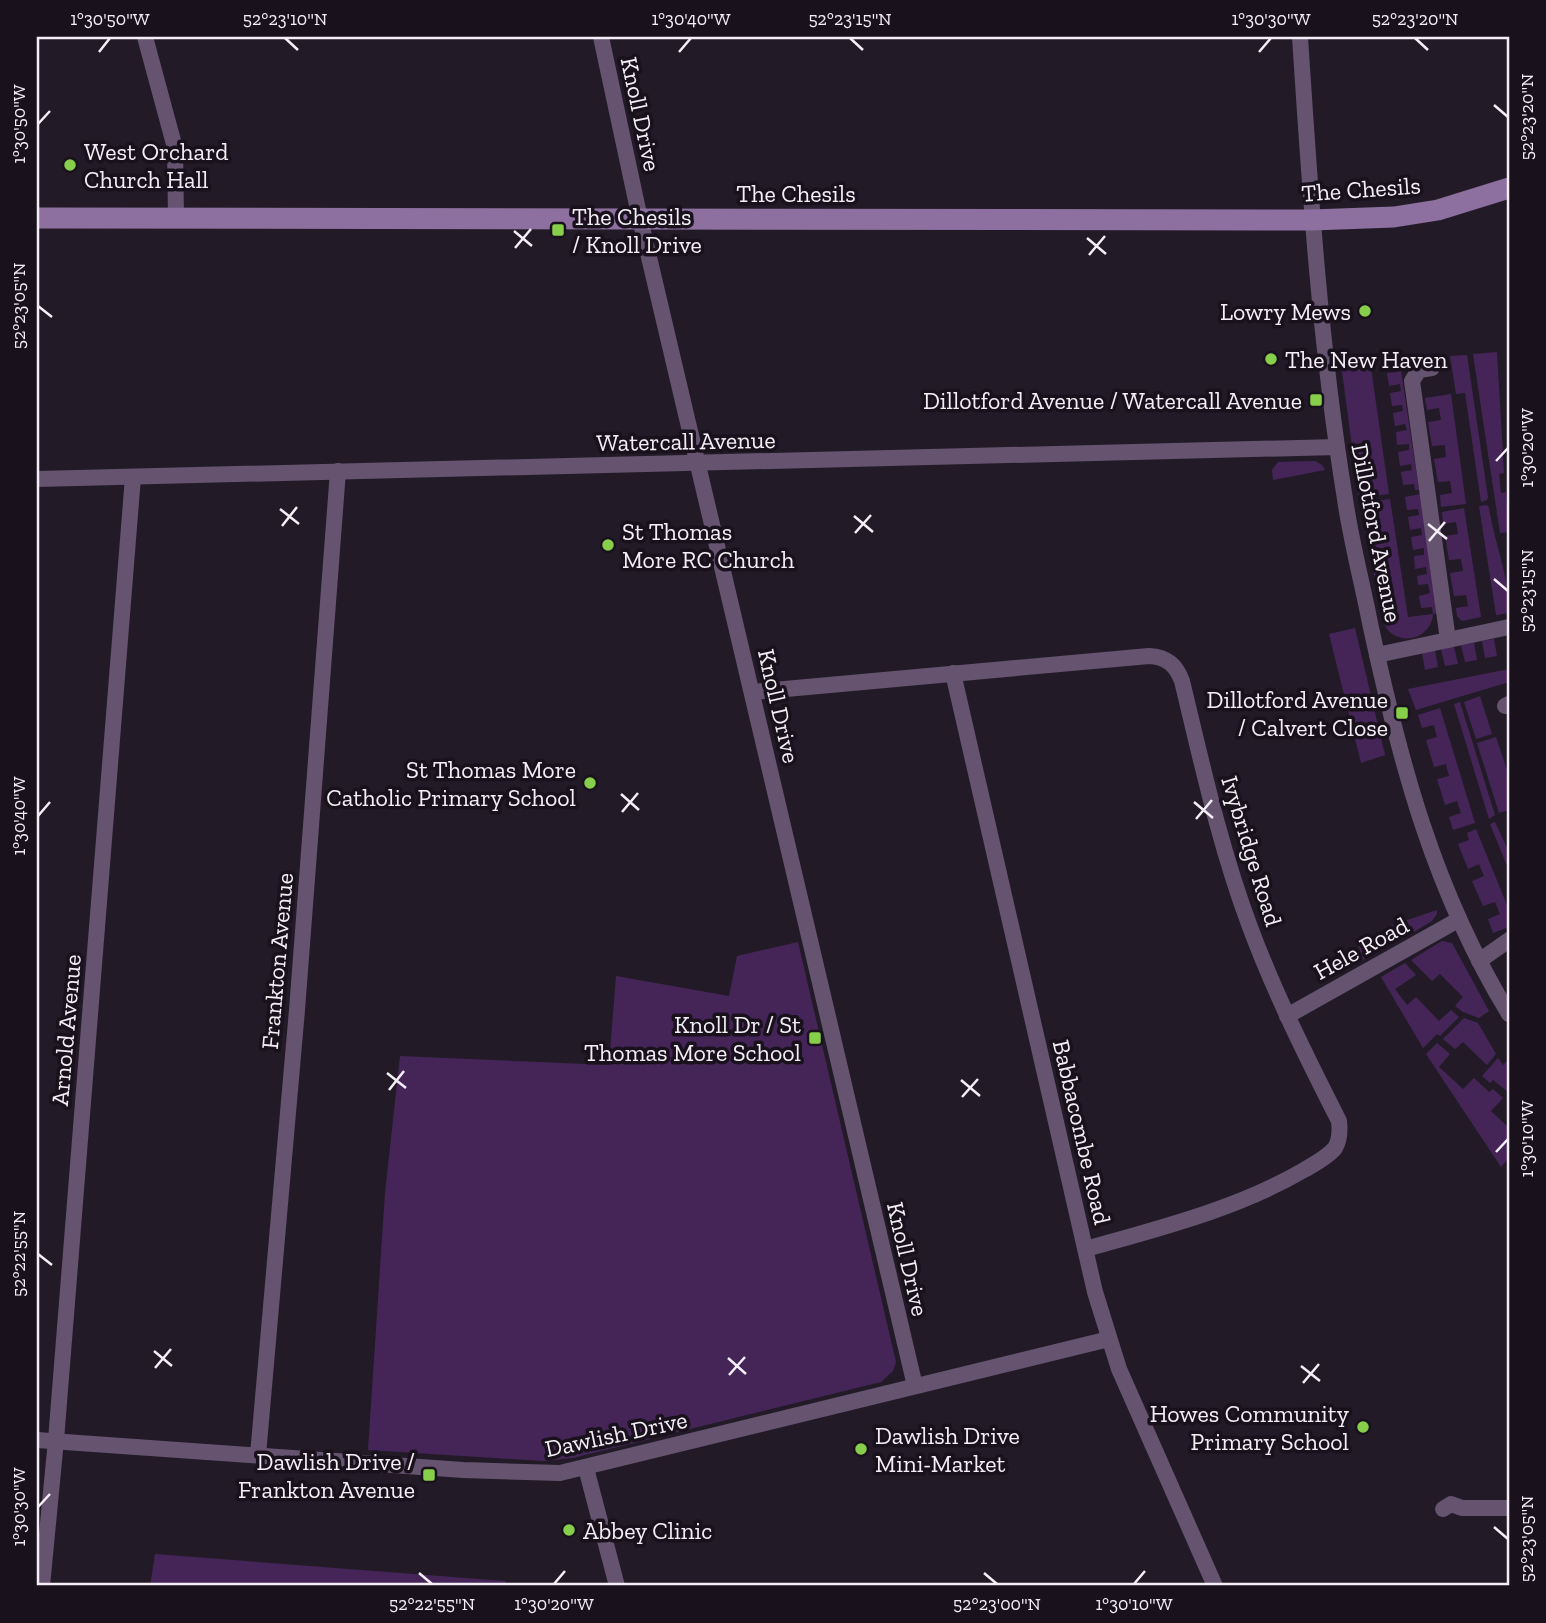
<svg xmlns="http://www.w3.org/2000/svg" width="1546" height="1623" viewBox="0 0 1546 1623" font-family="'Zilla Slab',serif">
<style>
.green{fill:#452558}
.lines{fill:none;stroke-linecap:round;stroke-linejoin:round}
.street{stroke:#655370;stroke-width:16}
.secondary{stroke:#8d709f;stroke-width:21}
.ticks{fill:none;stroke:#f4eff7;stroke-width:2.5}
.poi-dot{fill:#87cf4a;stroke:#19121d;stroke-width:2.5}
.labels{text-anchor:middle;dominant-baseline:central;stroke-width:7;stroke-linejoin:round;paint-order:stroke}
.street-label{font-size:24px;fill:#f4eff7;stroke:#19121d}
.poi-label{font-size:24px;fill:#f4eff7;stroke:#19121d;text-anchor:end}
.neatline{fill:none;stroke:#f4eff7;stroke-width:2.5}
.ticks-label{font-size:18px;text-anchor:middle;fill:#f4eff7}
</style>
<rect width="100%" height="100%" fill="#221b27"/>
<!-- green -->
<g class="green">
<path d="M1398,351L1419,490H1415L1414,484L1403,485L1401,472L1412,470L1411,464L1400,466L1398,452L1409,450V444L1397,445L1396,432L1407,430L1405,424L1395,426L1393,413L1403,411L1402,405L1392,406L1390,393L1401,391L1400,384L1389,386L1387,373L1398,372L1397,366L1386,367L1384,352Z"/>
<path d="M1497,352L1504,473L1499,474L1501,493L1506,492L1509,532L1500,533L1473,354Z"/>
<path d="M1369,354L1389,494L1359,498L1340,357Z"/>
<path d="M1467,355L1488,497L1487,500L1481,502L1465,393L1456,394L1450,356Z"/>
<path d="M1451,394L1466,504L1441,507L1440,495L1452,493L1450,481L1438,482L1434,459L1446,457L1445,445L1432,446L1428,422L1441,420L1439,408L1427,410L1425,398Z"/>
<path d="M1315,461L1322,465L1325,470L1273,480L1272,470L1278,462Z"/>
<path d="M1420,494L1438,613L1433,614C1431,642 1392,648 1383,621L1360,503L1390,499L1408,617L1433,614L1432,607L1421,608L1419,596L1430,593L1428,584L1418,585L1417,576L1427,574L1426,567L1415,569L1414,556L1424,555V548L1413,550L1411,537L1422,535L1421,528L1410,530L1408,517L1419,515L1418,509L1407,510L1405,497Z"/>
<path d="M1487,505L1489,508C1495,546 1509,574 1509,613L1496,615L1479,506Z"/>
<path d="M1464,508L1481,617L1462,621L1457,616L1456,608L1468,606L1466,595L1454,596L1450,573L1463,571L1461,559L1449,560L1445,536L1458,534L1456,522L1443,524L1442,512Z"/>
<path d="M1355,628L1385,755L1361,763L1329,634Z"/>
<path d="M1494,639L1497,656L1485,658L1482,641Z"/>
<path d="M1474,643L1477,660L1465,662L1461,645Z"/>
<path d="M1454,647L1458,664L1445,666L1441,649Z"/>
<path d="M1435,650L1438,667L1425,670L1422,653Z"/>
<path d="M1509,669V682L1416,710L1408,689Z"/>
<path d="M1480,696L1492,734L1476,739L1464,702Z"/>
<path d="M1460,702L1495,815L1489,819L1454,704Z"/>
<path d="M1440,708L1475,823L1453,830L1449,817L1461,813L1457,801L1445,805L1437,779L1449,776L1446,764L1434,767L1426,740L1437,737L1434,725L1422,728L1418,715Z"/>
<path d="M1496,737L1509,776V810L1499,813L1477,743Z"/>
<path d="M1495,822L1509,852V871L1490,824Z"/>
<path d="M1476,829L1509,910V927L1493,933L1488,919L1500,914L1495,902L1483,906L1472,881L1484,876L1479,864L1468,869L1458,844L1469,840L1467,833Z"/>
<path d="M1437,910V914L1432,921L1402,939L1389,936L1384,928Z"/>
<path d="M1368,934L1373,938L1374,951L1363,960L1356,938Z"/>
<path d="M1442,941L1452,943L1489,1011L1479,1018L1463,1012L1455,1006L1463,997L1440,974L1432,981L1411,960Z"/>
<path d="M798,942L896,1362L893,1371L881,1382L573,1458L543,1461L368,1450L385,1193L400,1056L609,1065L616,976L729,996L737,956Z"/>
<path d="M1405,963L1416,975L1395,989L1407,1005L1416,997L1439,1021L1451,1010L1459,1017L1440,1036L1437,1034L1423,1048L1381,977Z"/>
<path d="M1464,1018L1478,1023L1496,1054L1487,1065L1463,1042L1455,1049L1443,1039Z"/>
<path d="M1437,1043L1450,1054L1439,1067L1463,1089L1474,1078L1489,1092L1493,1089L1503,1098L1491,1111L1509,1128V1158L1501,1167L1426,1054Z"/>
<path d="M1498,1058L1503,1065L1509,1059L1508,1092L1493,1080L1490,1083L1482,1076Z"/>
<path d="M155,1554L505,1581L507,1586H150Z"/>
</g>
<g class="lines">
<!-- street -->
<g class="street">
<path d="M145,37L175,148L176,218"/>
<path d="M601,37L640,219L915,1386"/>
<path d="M1300,37C1310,191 1320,346 1345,499C1351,541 1362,582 1370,623C1400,763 1434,891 1509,1014"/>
<path d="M37,479L1337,447"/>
<path d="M1448,640L1509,627"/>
<path d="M1377,655L1448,640L1412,381L1419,370L1432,368"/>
<path d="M953,673L1095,1292L1119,1369L1215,1586"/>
<path d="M752,692L1149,656C1167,657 1176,665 1182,681C1202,764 1220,847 1250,927C1275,994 1307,1058 1339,1121C1340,1130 1340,1140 1335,1148C1328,1157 1314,1164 1304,1170C1237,1209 1160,1228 1086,1249"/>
<path d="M1505,706L1509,704"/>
<path d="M1479,961L1509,940"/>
<path d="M1287,1016L1458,920"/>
<path d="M37,1440L463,1470L560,1473L1109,1339"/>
<path d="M258,1455L297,1010L338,471"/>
<path d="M586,1468L617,1586"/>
<path d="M1443,1509L1451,1504L1462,1508H1509"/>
<path d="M42,1586L56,1440L133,477"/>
</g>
<!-- secondary -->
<path class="secondary" d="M37,218L1312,220L1394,217L1438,210L1509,188"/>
</g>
<!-- ticks -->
<path class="ticks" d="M285,38L298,50M850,38L863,50M1415,38L1428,50M99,52L110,38M679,52L691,38M1259,52L1271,38M1494,105L1508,117M38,124L50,111M514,231L532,246M1087,238L1106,254M515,248L531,229M1089,255L1105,236M38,306L52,317M1496,461L1508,448M280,509L299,524M854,516L873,532M1428,524L1447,539M282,526L297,507M855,533L871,515M1429,541L1445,522M1494,579L1508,591M621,794L639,810M1194,802L1213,818M622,812L638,793M38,816L50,802M1196,819L1212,800M387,1073L406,1088M961,1080L980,1096M389,1090L404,1071M962,1097L978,1079M1496,1152L1508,1139M38,1254L52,1265M154,1351L172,1366M728,1358L746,1374M1301,1366L1320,1381M155,1368L171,1349M729,1375L745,1357M1303,1383L1319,1364M38,1507L50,1494M1494,1527L1508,1539M419,1573L432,1584M984,1573L997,1584M554,1584L565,1571M1134,1584L1145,1571"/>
<!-- markers -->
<g class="poi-dot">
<circle cx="70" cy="165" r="7"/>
<rect x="551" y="223" width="14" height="14" rx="3.5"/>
<circle cx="1365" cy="311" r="7"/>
<circle cx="1271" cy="359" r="7"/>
<rect x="1309" y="393" width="14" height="14" rx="3.5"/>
<circle cx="608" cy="545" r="7"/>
<rect x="1395" y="706" width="14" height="14" rx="3.5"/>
<circle cx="590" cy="783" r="7"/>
<rect x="808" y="1031" width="14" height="14" rx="3.5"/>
<circle cx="1363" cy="1427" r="7"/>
<circle cx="861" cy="1449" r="7"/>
<rect x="422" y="1468" width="14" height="14" rx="3.5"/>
<circle cx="569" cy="1530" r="7"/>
</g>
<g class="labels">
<!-- street labels -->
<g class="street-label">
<text transform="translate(641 114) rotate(78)">Knoll Drive</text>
<text transform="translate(1361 189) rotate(-4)">The Chesils</text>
<text x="796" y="193">The Chesils</text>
<text transform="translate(686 441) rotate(-1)">Watercall Avenue</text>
<text transform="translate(1377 533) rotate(79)">Dillotford Avenue</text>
<text transform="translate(779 706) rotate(77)">Knoll Drive</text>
<text transform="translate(1252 851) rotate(73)">Ivybridge Road</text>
<text transform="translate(1361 948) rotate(-29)">Hele Road</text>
<text transform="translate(277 961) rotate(-85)">Frankton Avenue</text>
<text transform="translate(66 1030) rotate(-85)">Arnold Avenue</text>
<text transform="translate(1082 1132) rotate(77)">Babbacombe Road</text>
<text transform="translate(908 1259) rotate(77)">Knoll Drive</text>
<text transform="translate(616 1434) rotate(-12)">Dawlish Drive</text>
</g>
<!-- poi labels -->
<g class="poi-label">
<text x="84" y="151" text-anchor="start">West Orchard<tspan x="84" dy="28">Church Hall</tspan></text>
<text x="572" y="216" text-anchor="start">The Chesils<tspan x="572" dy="28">/ Knoll Drive</tspan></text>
<text x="1351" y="311">Lowry Mews</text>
<text x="1285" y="359" text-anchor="start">The New Haven</text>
<text x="1302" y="400">Dillotford Avenue / Watercall Avenue</text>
<text x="622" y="531" text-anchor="start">St Thomas<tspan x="622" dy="28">More RC Church</tspan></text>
<text x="1388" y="699">Dillotford Avenue<tspan x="1388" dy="28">/ Calvert Close</tspan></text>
<text x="576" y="769">St Thomas More<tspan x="576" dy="28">Catholic Primary School</tspan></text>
<text x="801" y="1024">Knoll Dr / St<tspan x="801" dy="28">Thomas More School</tspan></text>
<text x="1349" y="1413">Howes Community<tspan x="1349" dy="28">Primary School</tspan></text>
<text x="875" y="1435" text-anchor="start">Dawlish Drive<tspan x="875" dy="28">Mini-Market</tspan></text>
<text x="415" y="1461">Dawlish Drive /<tspan x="415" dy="28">Frankton Avenue</tspan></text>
<text x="583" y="1530" text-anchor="start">Abbey Clinic</text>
</g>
</g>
<!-- border -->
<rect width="1546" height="1623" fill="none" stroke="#19121d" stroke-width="77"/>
<rect x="38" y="38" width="1470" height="1546" class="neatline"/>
<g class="ticks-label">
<text x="110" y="25">1°30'50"W</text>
<text x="285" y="25">52°23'10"N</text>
<text x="691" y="25">1°30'40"W</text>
<text x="850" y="25">52°23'15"N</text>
<text x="1271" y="25">1°30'30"W</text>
<text x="1415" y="25">52°23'20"N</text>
<text transform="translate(1527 117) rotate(-90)" y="6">52°23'20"N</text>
<text transform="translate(19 124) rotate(-90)" y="6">1°30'50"W</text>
<text transform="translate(19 306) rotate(-90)" y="6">52°23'05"N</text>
<text transform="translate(1527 448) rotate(-90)" y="6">1°30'20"W</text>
<text transform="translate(1527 591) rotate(-90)" y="6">52°23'15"N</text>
<text transform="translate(19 816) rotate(-90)" y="6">1°30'40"W</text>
<text transform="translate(1527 1139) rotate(-90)" y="6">1°30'10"W</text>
<text transform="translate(19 1254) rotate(-90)" y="6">52°22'55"N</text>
<text transform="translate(19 1507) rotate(-90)" y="6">1°30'30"W</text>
<text transform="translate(1527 1539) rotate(-90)" y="6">52°23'05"N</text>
<text x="432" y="1610">52°22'55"N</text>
<text x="554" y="1610">1°30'20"W</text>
<text x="997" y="1610">52°23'00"N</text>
<text x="1134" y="1610">1°30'10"W</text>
</g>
</svg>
